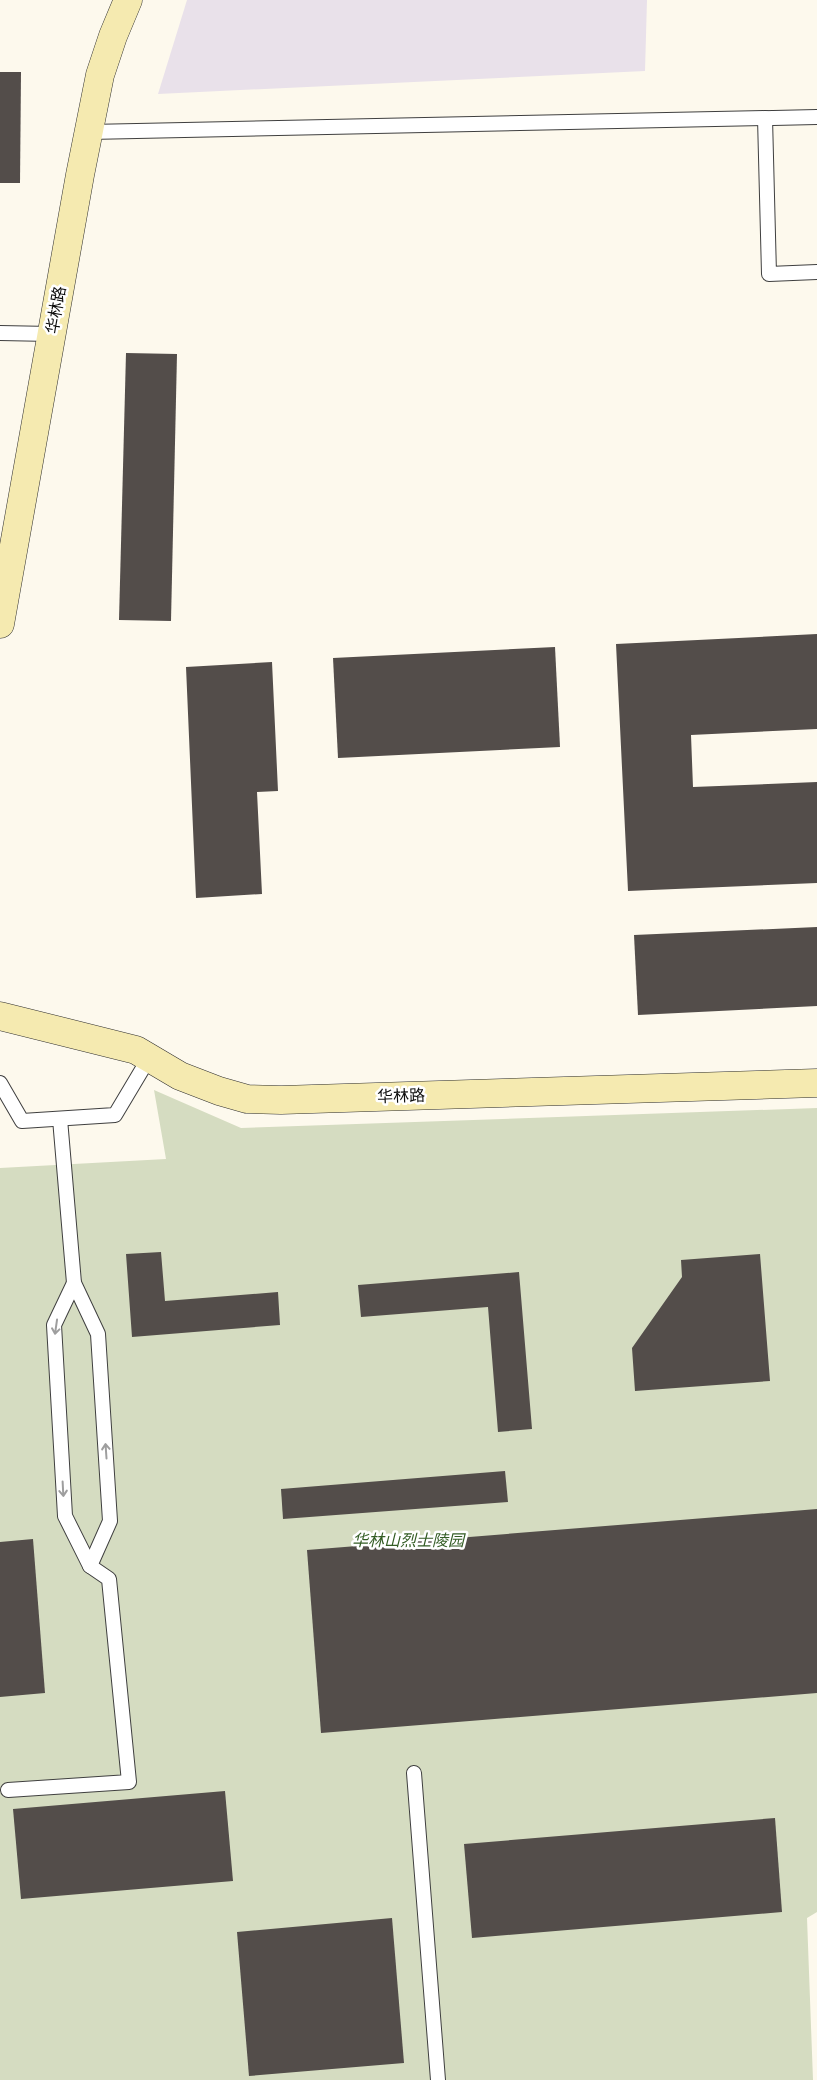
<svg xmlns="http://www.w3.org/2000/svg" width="817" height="2080" viewBox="0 0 817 2080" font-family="'Crimson Pro','Noto Sans SC',serif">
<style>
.industrial{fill:#e9e1ea}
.cemetery{fill:#d5dcc1}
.building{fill:#534d4a}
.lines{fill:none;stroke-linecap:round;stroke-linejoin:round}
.lane-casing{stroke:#3f3f3f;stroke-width:16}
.secondary-casing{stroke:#2e2e2e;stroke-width:29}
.lane{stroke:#fff;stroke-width:14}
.secondary{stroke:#f5eab0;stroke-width:28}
.oneway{stroke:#9e9e9e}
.labels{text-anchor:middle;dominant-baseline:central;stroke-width:5;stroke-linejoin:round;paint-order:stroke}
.street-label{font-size:16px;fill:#0c0c0c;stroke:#fff}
.park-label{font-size:16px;font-style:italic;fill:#335c24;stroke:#fff}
</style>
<rect width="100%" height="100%" fill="#fdf9ed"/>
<!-- industrial -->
<path class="industrial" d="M187,0H647L645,71L158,94Z"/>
<!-- cemetery -->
<path class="cemetery" d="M154,1090L241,1128L817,1108V1912L807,1918L813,2080H0V1168L166,1159Z"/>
<!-- building -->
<g class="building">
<path d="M0,72H21L20,183H0Z"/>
<path d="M126,353L177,354L171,621L119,620Z"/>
<path d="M817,634V729L691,735L693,787L817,782V883L628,891L616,644Z"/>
<path d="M555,647L560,747L338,758L333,658Z"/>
<path d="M272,662L278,791L257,792L262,894L196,898L186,667Z"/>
<path d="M817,927V1006L638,1015L634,935Z"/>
<path d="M161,1252L165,1301L278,1292L280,1325L132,1337L126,1254Z"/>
<path d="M760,1254L770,1381L635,1391L632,1348L682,1277L681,1260Z"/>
<path d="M519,1272L532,1429L498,1432L488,1307L361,1317L358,1285Z"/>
<path d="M505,1471L508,1502L283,1519L281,1489Z"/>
<path d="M817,1509V1693L321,1733L307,1550Z"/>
<path d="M33,1539L45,1693L0,1697V1542Z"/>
<path d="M225,1791L233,1881L21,1899L13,1809Z"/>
<path d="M775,1818L782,1912L472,1938L464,1844Z"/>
<path d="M392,1918L404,2063L249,2076L237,1932Z"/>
</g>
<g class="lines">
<defs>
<g id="lane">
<path d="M765,118L769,274L817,272"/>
<path d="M89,132L817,117"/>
<path d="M0,333L51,334"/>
<path d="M0,1083L22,1121L115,1115L149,1058"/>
<path d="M60,1119L74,1283L98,1334L110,1521L90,1566"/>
<path d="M414,1773L438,2080"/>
<path d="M8,1790L129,1782L109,1579L90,1566L65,1516L54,1325L74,1283"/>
</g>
<g id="secondary">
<path d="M0,624L80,175L100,75L113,36L128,0"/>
<path d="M0,1016L136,1050L180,1076L219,1091L247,1099L281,1100L817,1083"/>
</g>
</defs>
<!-- lane casing -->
<use href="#lane" class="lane-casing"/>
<!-- secondary casing -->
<use href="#secondary" class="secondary-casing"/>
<!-- lane -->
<use href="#lane" class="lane"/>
<!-- secondary -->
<use href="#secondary" class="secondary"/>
</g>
<!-- one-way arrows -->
<defs><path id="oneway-shaft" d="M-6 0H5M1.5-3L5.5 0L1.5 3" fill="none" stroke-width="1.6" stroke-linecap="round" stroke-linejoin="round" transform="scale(1.25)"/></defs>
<g class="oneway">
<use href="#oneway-shaft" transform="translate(56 1327) rotate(98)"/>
<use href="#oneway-shaft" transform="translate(106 1451) rotate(-94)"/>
<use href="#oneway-shaft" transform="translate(63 1489) rotate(87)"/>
</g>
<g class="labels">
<!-- street labels -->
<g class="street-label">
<text transform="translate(56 310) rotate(-80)">华林路</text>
<text transform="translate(401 1096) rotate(-2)">华林路</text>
</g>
<!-- park labels -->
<g class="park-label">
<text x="408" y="1540">华林山烈士陵园</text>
</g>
</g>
</svg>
